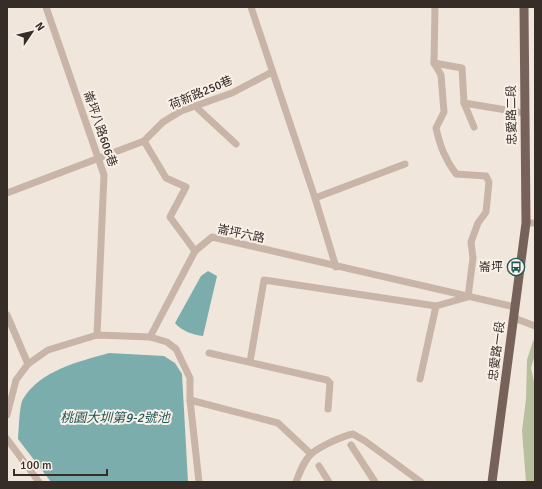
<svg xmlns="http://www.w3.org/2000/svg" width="542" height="489" viewBox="0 0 542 489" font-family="Signika,'Noto Sans TC',sans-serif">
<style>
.green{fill:#b6c09c}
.water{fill:#7cadad}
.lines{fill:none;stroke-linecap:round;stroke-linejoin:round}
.minor{stroke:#c9b5a8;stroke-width:7}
.major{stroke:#77625a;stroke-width:9}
.labels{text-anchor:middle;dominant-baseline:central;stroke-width:4;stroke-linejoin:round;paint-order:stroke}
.street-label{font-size:12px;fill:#362c28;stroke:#f9f0e8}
.poi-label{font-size:12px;fill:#362c28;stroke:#f9f0e8;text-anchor:end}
.water-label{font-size:13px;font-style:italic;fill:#1f5656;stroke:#f9f0e8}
</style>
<rect width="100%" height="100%" fill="#f1e6dc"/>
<!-- green -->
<path class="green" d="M535,338V355L531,368L535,386V482H526L522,431L526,399L527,360L533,341Z"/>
<!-- water -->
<g class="water">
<path d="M208,271L217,276L203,336C194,335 181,331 175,323L201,276Z"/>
<path d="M109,353L164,356L175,363L182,374L188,482H51L18,439C19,430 19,406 23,399C41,370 78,362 109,353Z"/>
</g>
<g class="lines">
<!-- minor -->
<g class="minor">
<path d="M46,7L104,175L97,335"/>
<path d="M251,7L315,198L336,267"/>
<path d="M434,63L462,68L464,103L524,113"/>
<path d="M464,103L474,127"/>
<path d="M195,106L236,144"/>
<path d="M144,141L166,178L186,187L170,217L195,251"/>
<path d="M7,193L144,141L163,122L181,111L232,93L272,72"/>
<path d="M315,198L405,164"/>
<path d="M526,223H535"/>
<path d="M7,315L28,364"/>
<path d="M514,318L535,326"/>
<path d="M150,337L195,251L212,237L515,307"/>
<path d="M209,353L327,380L330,383L328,409"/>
<path d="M250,362L264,280L436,306L468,297L473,258L471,242L478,223L486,212L489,182L486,176L456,174C445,159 440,146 436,128L444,112L441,75L434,63L435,7"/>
<path d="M420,379L436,306"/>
<path d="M190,400L278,423L311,454"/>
<path d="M7,415L16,380L28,364L48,350L97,335L150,337L167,342L176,349L190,378V400L199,482"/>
<path d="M7,439L39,482"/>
<path d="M351,445L375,482"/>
<path d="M319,466L329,482"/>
<path d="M296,482C300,472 303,462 311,454C319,447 342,436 353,434L365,441L421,482"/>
</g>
<!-- major -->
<path class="major" d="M492,482L526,223L524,7"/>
</g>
<!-- icons -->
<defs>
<symbol id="bus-ring" viewBox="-11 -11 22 22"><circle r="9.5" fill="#f9f0e8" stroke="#1f5656" stroke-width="1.5"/><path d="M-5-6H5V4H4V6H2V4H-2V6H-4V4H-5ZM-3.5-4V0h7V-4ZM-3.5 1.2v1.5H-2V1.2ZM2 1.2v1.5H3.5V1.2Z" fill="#1f5656"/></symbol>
</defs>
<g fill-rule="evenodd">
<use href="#bus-ring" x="506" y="257" width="20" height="20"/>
</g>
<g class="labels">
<!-- street labels -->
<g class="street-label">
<text transform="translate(201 93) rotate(-23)">荷新路250巷</text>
<text transform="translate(512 115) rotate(-91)">忠愛路二段</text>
<text transform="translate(100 129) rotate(71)">崙坪八路606巷</text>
<text transform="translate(241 234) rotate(12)">崙坪六路</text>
<text transform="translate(497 351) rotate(-83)">忠愛路一段</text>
</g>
<!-- poi labels -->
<g class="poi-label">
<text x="503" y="267">崙坪</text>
</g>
<!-- water labels -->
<g class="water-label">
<text x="115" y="418">桃園大圳第9-2號池</text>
</g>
</g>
<!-- border -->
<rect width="542" height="489" fill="none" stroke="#362c28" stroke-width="16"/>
<!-- north arrow -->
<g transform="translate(32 32) rotate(55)" stroke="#f9f0e8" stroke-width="3" paint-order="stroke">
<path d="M0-3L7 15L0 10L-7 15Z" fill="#362c28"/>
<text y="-6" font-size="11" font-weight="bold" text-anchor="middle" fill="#362c28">N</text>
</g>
<!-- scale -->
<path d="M14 469v6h93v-6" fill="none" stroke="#362c28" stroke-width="2"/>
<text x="20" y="469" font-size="12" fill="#362c28" stroke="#f9f0e8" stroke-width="3" paint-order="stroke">100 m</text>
</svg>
